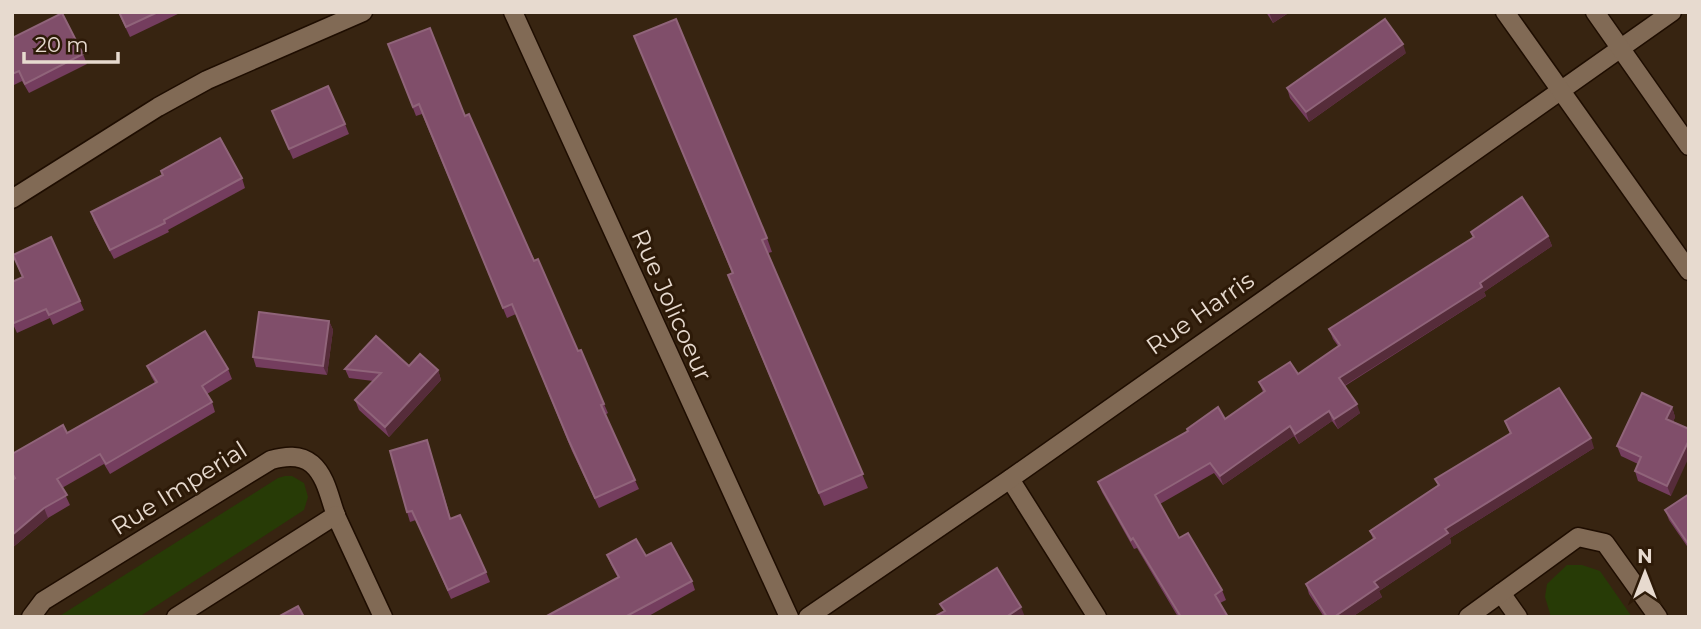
<svg xmlns="http://www.w3.org/2000/svg" width="1701" height="629" viewBox="0 0 1701 629" font-family="Montserrat,sans-serif">
<style>
.green{fill:#273b06}
.lines{fill:none;stroke-linecap:round;stroke-linejoin:round}
.street-casing{stroke:#1e0d00;stroke-width:21}
.secondary-casing{stroke:#1e0d00;stroke-width:21}
.street{stroke:#816a55;stroke-width:18}
.secondary{stroke:#816a55;stroke-width:18}
.wall{fill:#743d5e}
.shaded-wall{fill:#562c3a}
.building{fill:#804e6a;stroke:#90647a;stroke-width:2}
.labels{text-anchor:middle;dominant-baseline:central;stroke-width:6;stroke-linejoin:round;paint-order:stroke}
.street-label{font-size:24px;fill:#e7dacf;stroke:#2d1a08}
</style>
<rect width="100%" height="100%" fill="#372411"/>
<!-- green -->
<g class="green">
<path d="M285,476H292L304,483L308,497L304,510L139,617H58L278,478Z"/>
<path d="M1567,565H1582L1600,571L1632,617H1551L1545,597L1547,584Z"/>
</g>
<g class="lines">
<defs>
<g id="street">
<path d="M513,12L789,617"/>
<path d="M12,199L158,107L207,80L363,12"/>
<path d="M1010,479L1097,617"/>
<path d="M1501,593L1518,617"/>
<path d="M31,617L43,601L271,460C285,456 300,454 312,464C327,477 330,501 337,518C352,551 368,584 383,617"/>
<path d="M176,617L336,515"/>
<path d="M808,617L1010,479L1672,12"/>
<path d="M1468,617L1578,537L1605,543L1658,617"/>
</g>
<g id="secondary">
<path d="M1505,12L1689,271"/>
<path d="M1595,12L1689,146"/>
</g>
</defs>
<!-- street casing -->
<use href="#street" class="street-casing"/>
<!-- secondary casing -->
<use href="#secondary" class="secondary-casing"/>
<!-- street -->
<use href="#street" class="street"/>
<!-- secondary -->
<use href="#secondary" class="secondary"/>
</g>
<!-- wall -->
<g class="wall">
<path d="M118,12H182L130,37Z"/>
<path d="M1266,12H1290L1273,23Z"/>
<path d="M634,36L767,238L772,252L768,253L868,488L824,506L733,289L728,275L732,273Z"/>
<path d="M12,38L83,54L87,64L29,93L22,81L12,86Z"/>
<path d="M388,44L465,116L604,404L608,413L605,415L639,489L599,508L572,451L516,314L507,318L422,114L416,116Z"/>
<path d="M1406,53L1309,122L1290,98L1287,88Z"/>
<path d="M272,111L345,124L349,134L293,159Z"/>
<path d="M161,171L242,178L245,188L168,230L169,232L114,259L94,221L91,212L162,176Z"/>
<path d="M1471,232L1548,236L1552,246L1484,292L1486,296L1345,386L1360,413L1338,429L1332,421L1299,444L1294,436L1223,485L1214,473L1160,504L1179,538L1222,590L1226,600L1220,603L1228,617H1178L1137,548L1134,549L1102,492L1098,482L1187,432V429L1225,419L1263,392L1259,382L1298,374L1338,346L1333,339L1329,329L1473,238Z"/>
<path d="M13,255L80,301L84,310L53,325L50,318L17,333L12,322V282L22,277Z"/>
<path d="M329,321L333,330L327,375L256,367L253,357Z"/>
<path d="M147,366L228,369L232,379L207,394L212,402L215,412L110,474L104,464L62,488L70,505L48,518L12,548V481L14,479L12,477V454L67,433L155,383L151,376Z"/>
<path d="M409,366L438,370L441,380L389,437L359,410L355,400L373,381L349,378L345,369Z"/>
<path d="M1672,407L1675,417L1673,422L1671,496L1638,481L1635,471L1638,464L1621,456L1617,446Z"/>
<path d="M1505,421L1594,448L1450,538L1451,543L1379,591L1382,597L1352,617H1324L1309,594L1306,584L1373,539L1370,531L1438,486L1435,479L1510,434Z"/>
<path d="M427,440L451,519L486,572L490,582L451,599L416,520L410,522L407,512Z"/>
<path d="M1689,494V549L1669,520L1665,510Z"/>
<path d="M607,555L646,556L692,581L695,590L647,617H545L618,578L611,565Z"/>
</g>
<!-- shaded-wall -->
<g class="shaded-wall">
<path d="M1269,12H1290L1273,23Z"/>
<path d="M1403,44L1406,53L1309,122L1306,112Z"/>
<path d="M1548,236L1552,246L1484,292L1486,296L1342,387L1339,378Z"/>
<path d="M329,321L333,330L327,375L323,366Z"/>
<path d="M438,370L441,380L389,437L385,427Z"/>
<path d="M1357,404L1360,413L1338,429L1334,419Z"/>
<path d="M1672,407L1675,417L1670,429L1666,419Z"/>
<path d="M1329,411L1332,421L1299,444L1295,434Z"/>
<path d="M1290,426L1294,436L1223,485L1220,476Z"/>
<path d="M1591,438L1594,448L1450,538L1451,543L1379,591L1382,597L1352,617H1334L1374,582L1445,529Z"/>
<path d="M1689,440V457L1671,496L1667,486Z"/>
<path d="M44,508L48,518L12,548V535Z"/>
<path d="M1021,607L1025,617H1006Z"/>
</g>
<!-- building -->
<g class="building">
<path d="M119,12H158L126,27Z"/>
<path d="M62,13L83,54L25,84L19,71L12,74V38Z"/>
<path d="M676,19L767,238L762,240L863,474L819,493L728,275L733,273L634,36Z"/>
<path d="M1385,19L1403,44L1306,112L1287,88Z"/>
<path d="M430,28L465,116L469,114L534,261L538,259L578,351L581,350L604,404L601,405L635,480L595,498L569,441L512,304L503,308L419,104L413,107L388,44Z"/>
<path d="M328,86L345,124L289,149L272,111Z"/>
<path d="M220,138L242,178L164,220L165,223L110,250L91,212L163,175L161,171Z"/>
<path d="M1522,197L1548,236L1480,283L1482,287L1339,378L1357,404L1334,419L1329,411L1295,434L1290,426L1220,476L1210,463L1155,495L1179,538L1188,533L1222,590L1215,595L1228,617H1181L1133,538L1131,540L1098,482L1188,431L1187,429L1218,407L1225,419L1265,391L1259,382L1290,362L1298,374L1340,345L1329,329L1474,237L1471,232Z"/>
<path d="M51,237L80,301L49,315L46,309L14,323L12,320V282L23,277L13,255Z"/>
<path d="M259,312L329,321L323,366L253,357Z"/>
<path d="M205,331L228,369L202,386L212,402L106,464L100,454L57,479L67,495L44,508L12,535V481L15,478L12,473V454L63,425L67,433L157,382L147,366Z"/>
<path d="M376,336L409,366L420,354L438,370L385,427L355,400L381,373L345,369Z"/>
<path d="M1559,388L1591,438L1445,529L1448,533L1374,582L1378,587L1334,617H1327L1306,584L1375,538L1370,531L1439,485L1435,479L1511,433L1505,421Z"/>
<path d="M1642,393L1672,407L1666,419L1689,429V440L1667,486L1635,471L1641,457L1617,446Z"/>
<path d="M427,440L450,519L460,515L486,572L448,590L412,511L407,512L390,451Z"/>
<path d="M1689,494V545L1665,510Z"/>
<path d="M636,539L646,556L671,543L692,581L625,617H545L619,577L607,555Z"/>
<path d="M997,568L1021,607L1006,617H934L945,611L940,604Z"/>
<path d="M298,606L304,617H278Z"/>
</g>
<g class="labels">
<!-- street labels -->
<g class="street-label">
<text transform="translate(672 305) rotate(66)">Rue Jolicoeur</text>
<text transform="translate(1200 313) rotate(-35)">Rue Harris</text>
<text transform="translate(179 488) rotate(-32)">Rue Imperial</text>
</g>
</g>
<!-- border -->
<rect width="1701" height="629" fill="none" stroke="#e7dacf" stroke-width="28"/>
<!-- north arrow -->
<g transform="translate(1645 573)" stroke="#2d1a08" stroke-width="5" paint-order="stroke">
<path d="M0-5L12 26L0 18L-12 26Z" fill="#e7dacf"/>
<text y="-10" font-size="19" font-weight="bold" text-anchor="middle" fill="#e7dacf">N</text>
</g>
<!-- scale -->
<path d="M24 52v10h94v-10" fill="none" stroke="#e7dacf" stroke-width="3.5"/>
<text x="35" y="52" font-size="21" fill="#e7dacf" stroke="#2d1a08" stroke-width="5" paint-order="stroke">20 m</text>
</svg>
